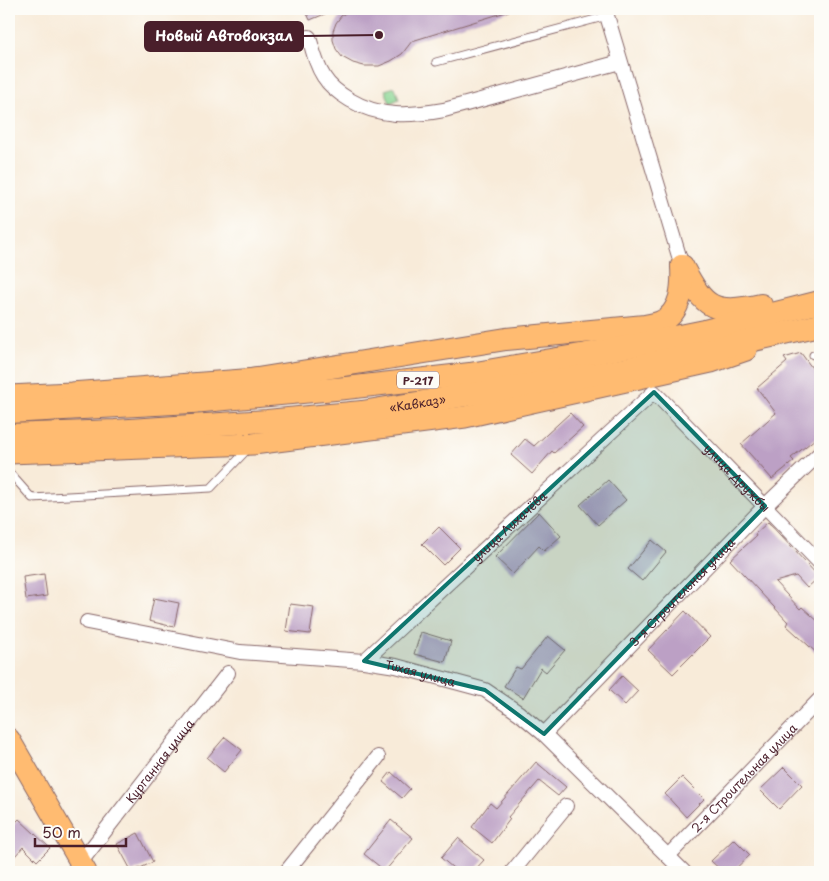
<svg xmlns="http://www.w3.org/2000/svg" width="829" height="881" viewBox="0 0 829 881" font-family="'Playpen Sans',sans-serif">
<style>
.green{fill:#89d593;stroke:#6a7a5f}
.building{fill:#bca0c5}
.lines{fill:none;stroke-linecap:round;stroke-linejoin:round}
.service-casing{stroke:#876668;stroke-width:9}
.minor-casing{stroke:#876668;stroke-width:16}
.primary-casing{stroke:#876668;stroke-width:23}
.trunk-casing{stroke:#876668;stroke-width:24}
.service{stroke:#fff;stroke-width:7}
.minor{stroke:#fff;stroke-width:14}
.primary{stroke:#ffbb71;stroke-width:21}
.trunk{stroke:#ffbb71;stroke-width:22}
.marked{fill:#0f766e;fill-opacity:0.2;stroke:#0f766e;stroke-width:4;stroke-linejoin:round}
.labels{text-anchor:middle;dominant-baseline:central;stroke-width:4;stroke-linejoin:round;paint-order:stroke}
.shield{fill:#fdfcf7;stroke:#806168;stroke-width:1}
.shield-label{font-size:11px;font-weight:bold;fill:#4a1f2b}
.street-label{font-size:12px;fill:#4a1f2b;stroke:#fdfcf7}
.leader{fill:none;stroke:#4a1f2b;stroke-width:2}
.callout-dot{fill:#4a1f2b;stroke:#fdfcf7;stroke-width:2}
.callout{fill:#4a1f2b;stroke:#4a1f2b;stroke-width:2}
.callout-label{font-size:14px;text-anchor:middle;font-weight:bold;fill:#fff}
</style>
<rect width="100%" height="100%" fill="#fdfcf7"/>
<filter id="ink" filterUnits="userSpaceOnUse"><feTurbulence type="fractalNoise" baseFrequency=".02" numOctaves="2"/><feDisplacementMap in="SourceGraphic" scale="10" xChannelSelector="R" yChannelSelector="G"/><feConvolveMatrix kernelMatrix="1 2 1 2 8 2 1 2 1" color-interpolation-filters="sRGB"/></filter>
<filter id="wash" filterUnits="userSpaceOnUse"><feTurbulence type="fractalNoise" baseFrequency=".0096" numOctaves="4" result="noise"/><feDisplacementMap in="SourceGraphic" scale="20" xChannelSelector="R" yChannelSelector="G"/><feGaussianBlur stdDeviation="1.12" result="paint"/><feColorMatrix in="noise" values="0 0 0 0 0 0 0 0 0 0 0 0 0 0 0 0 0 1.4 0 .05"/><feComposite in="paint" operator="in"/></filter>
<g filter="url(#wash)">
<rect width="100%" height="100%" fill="#f8ebd9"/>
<!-- green -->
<path class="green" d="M395,87L399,99L390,103L385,90Z"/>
<g id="blocks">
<!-- building -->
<g class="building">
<path d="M305,9H337L310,20Z"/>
<path d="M351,9H509V11L412,41L402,54L391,61L379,66H364L353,63L342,57L336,49L333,40V31L336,23L341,16Z"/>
<path d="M801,353L820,379V435L791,458L794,461L772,479L741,444L776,413L757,388L787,362L784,358Z"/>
<path d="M570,413L583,427L554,453L552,451L532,474L511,455L525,439L534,446Z"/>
<path d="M608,480L626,500L598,525L580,505Z"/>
<path d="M539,512L561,536L544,551L539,546L513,574L495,557Z"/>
<path d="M768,522L819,577L807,588L796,576L775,582L800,609L802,607L820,623V656L786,625L788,622L730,560L756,536L755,534Z"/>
<path d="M439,527L460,548L443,565L422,544Z"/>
<path d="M652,540L666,552L642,581L628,569Z"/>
<path d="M44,574L47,596L26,599L23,577Z"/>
<path d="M154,598L179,603L174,627L149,621Z"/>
<path d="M290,604L314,607L310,634L286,631Z"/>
<path d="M685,611L710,637L673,674L648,650Z"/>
<path d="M421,632L451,641L445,662L414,654Z"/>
<path d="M548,636L565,650L546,672L541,668L523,698L504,686L516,667L521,669Z"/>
<path d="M622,676L638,691L625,705L609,690Z"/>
<path d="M225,737L242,750L224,772L207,758Z"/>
<path d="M536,762L566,787L558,796L539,781L508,817L510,819L492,843L472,827L490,803L496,808Z"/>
<path d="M784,767L802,785L779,809L760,790Z"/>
<path d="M391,772L410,789L402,798L383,782Z"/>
<path d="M682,777L704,799L686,817L665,794Z"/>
<path d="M19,819L50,848L37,861L23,847L15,856L9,850V829Z"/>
<path d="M391,820L413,838L385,871L364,854Z"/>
<path d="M138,833L153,862L132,872L117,844Z"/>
<path d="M458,838L484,860L473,872H458L441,858Z"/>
<path d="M734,839L750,855L732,872H723L711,861Z"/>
</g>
</g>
</g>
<g filter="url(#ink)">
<use href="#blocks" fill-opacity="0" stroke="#876668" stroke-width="1"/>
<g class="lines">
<defs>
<g id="service">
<path d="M436,62L607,16"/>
<path d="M813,355L820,357"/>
<path d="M9,472L32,498L211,488L248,449"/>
</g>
<g id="minor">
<path d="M605,9L682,266"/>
<path d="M309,37C313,51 316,65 324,77C330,87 340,94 350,100C380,118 410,116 444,110L620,62"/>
<path id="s1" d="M87,622L240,652L364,661L396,666L485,690L519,713L544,734L684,872"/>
<path id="s2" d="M364,661L654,392L820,563"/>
<path id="s3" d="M544,734L765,506L820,453"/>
<path id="s4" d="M668,856L820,699"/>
<path id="s5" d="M73,872L228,673"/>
<path d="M286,872L378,757"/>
<path d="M512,872L566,806"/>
</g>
<g id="primary">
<path d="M9,396L71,393L268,378"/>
<path d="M9,453L253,444L465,417L711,362L746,350"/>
<path d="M9,739L86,872"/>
</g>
<g id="trunk">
<path d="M682,266C705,309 713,315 761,305"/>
<path d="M251,380L506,339L645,326C650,325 656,324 661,322C682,312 683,286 682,266"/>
<path d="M9,412L192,402L346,388L470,374L616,349L705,331L820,302"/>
<path id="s6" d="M9,435L115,431L267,421L362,412L626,369L820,325"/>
</g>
</defs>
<!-- service casing -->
<use href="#service" class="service-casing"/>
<!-- minor casing -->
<use href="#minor" class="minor-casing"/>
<!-- primary casing -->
<use href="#primary" class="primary-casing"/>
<!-- trunk casing -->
<use href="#trunk" class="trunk-casing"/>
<!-- service -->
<use href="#service" class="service"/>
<!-- minor -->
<use href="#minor" class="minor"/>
<!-- primary -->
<use href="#primary" class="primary"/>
<!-- trunk -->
<use href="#trunk" class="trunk"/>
</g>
</g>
<!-- marked area -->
<path class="marked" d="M654,392L765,506L544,734L485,690L364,661Z"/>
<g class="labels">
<!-- shield labels -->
<rect class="shield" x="397" y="371.5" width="42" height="17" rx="4"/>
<g class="shield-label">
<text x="418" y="380">Р-217</text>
</g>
<!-- street labels -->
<g class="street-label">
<text stroke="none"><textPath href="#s6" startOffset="410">«Кавказ»</textPath></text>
<text stroke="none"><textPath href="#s2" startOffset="515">улица Дружбы</textPath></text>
<text stroke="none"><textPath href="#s2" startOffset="198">улица Лихачёва</textPath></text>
<text stroke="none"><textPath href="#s3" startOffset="198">3-я Строительная улица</textPath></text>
<text stroke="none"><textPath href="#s1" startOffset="338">Тихая улица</textPath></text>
<text stroke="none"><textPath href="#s5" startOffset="141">Курганная улица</textPath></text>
<text stroke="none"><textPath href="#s4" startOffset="109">2-я Строительная улица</textPath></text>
</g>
</g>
<!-- callouts -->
<path class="leader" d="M379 35L303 36"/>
<circle class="callout-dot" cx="379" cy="35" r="5"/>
<rect class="callout" x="145" y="22" width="158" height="29" rx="5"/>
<g class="callout-label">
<text x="224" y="41">Новый Автовокзал</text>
</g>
<!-- margin -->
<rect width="829" height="881" fill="none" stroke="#fdfcf7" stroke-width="30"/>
<!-- scale -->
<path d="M35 838v8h91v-8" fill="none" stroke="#4a1f2b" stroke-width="2.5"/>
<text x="42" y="838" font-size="15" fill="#4a1f2b" stroke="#fdfcf7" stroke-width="4" paint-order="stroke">50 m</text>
</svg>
